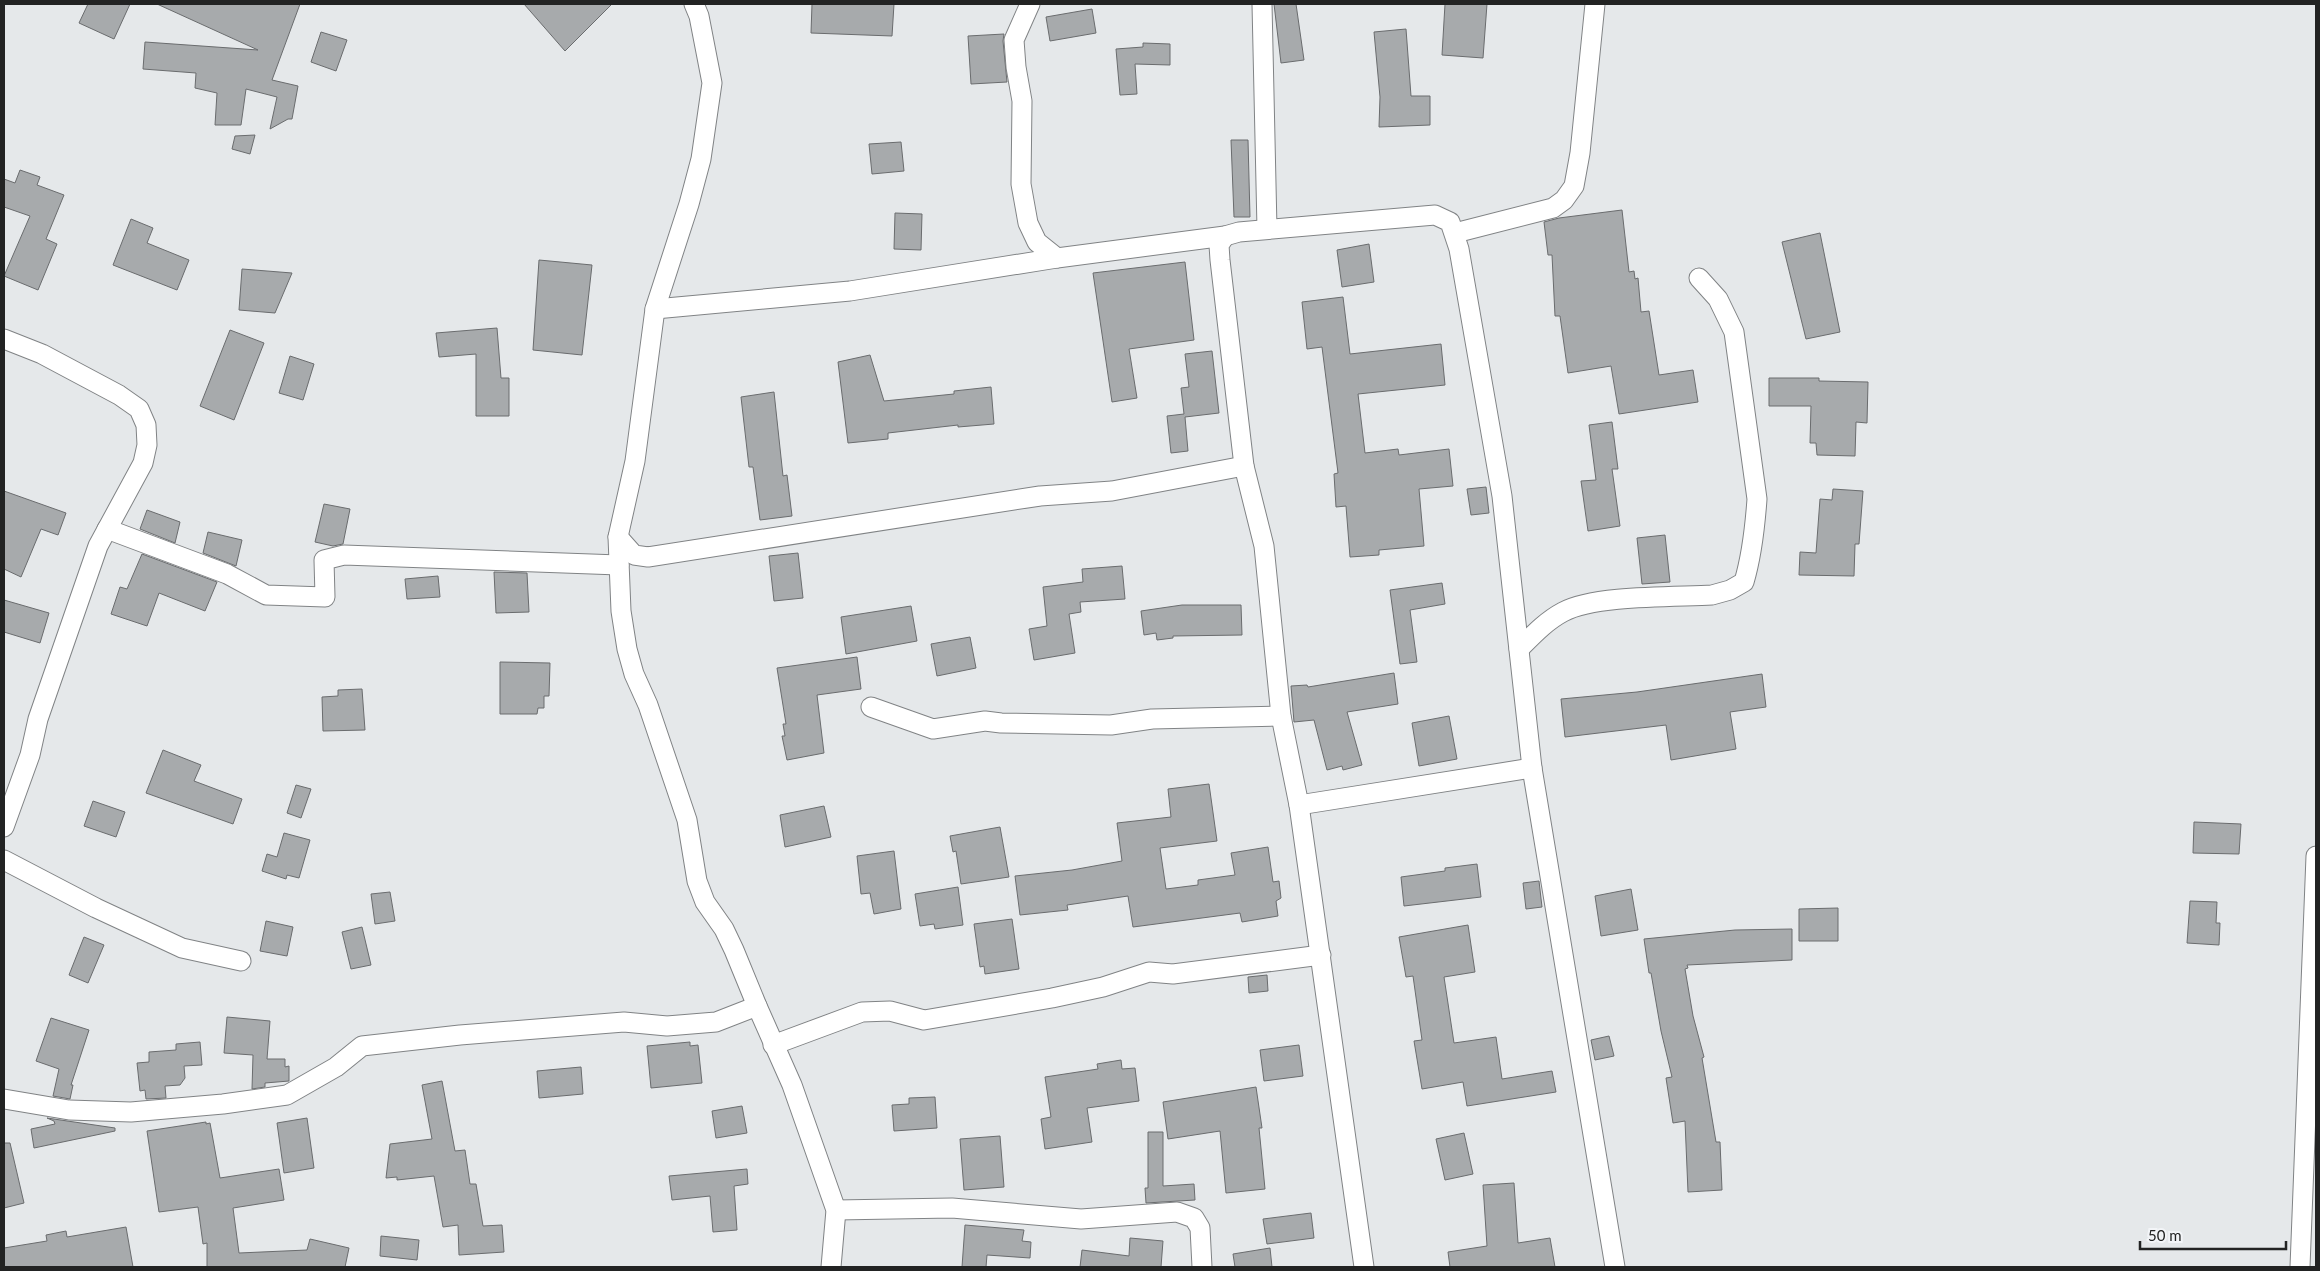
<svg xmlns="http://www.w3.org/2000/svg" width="2320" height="1271" viewBox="0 0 2320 1271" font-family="Lato,sans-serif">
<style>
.building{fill:#a7aaac;stroke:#6a6c6e}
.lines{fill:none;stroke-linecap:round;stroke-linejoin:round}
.street-casing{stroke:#808385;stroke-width:21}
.street{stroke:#fff;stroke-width:19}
</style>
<rect width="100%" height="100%" fill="#e5e8ea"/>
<!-- building -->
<g class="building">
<path d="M88,4H130L114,39L79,23Z"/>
<path d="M157,4H300L272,80L298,86L292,119H288L270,129L277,97L246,89L241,125H215L217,93L195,88L196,73L143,69L145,42L258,50Z"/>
<path d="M524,4H612L565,51Z"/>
<path d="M812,4H894L892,36L811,33Z"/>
<path d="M1274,4H1296L1304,60L1281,63Z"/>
<path d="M1445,4H1487L1483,58L1442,55Z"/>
<path d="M1092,9L1096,33L1050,41L1046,17Z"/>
<path d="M1406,29L1411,96H1430V125L1379,127L1380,97L1374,32Z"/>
<path d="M321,32L347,40L336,71L311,62Z"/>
<path d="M1004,34L1003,41L1007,82L971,84L968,36Z"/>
<path d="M1143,43L1170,44V65L1135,64L1137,94L1120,95L1116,49L1143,47Z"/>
<path d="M255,135L250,154L232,149L235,136Z"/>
<path d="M1231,140H1248L1250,217H1234Z"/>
<path d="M901,142L904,171L872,174L869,144Z"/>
<path d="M20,170L40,177L37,185L64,195L46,239L57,244L38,290L4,276L30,216L4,207V179L15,183Z"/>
<path d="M1622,210L1629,272L1634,271L1635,279L1638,278L1641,312L1649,311L1659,375L1693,370L1698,402L1619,414L1611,366L1568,373L1560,316H1555L1552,255H1548L1544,222L1559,218Z"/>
<path d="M895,213L922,214L921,250L894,249Z"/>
<path d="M131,219L153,228L147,243L189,260L177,290L113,265Z"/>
<path d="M1820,233L1840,332L1806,339L1782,242Z"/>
<path d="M1369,244L1374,282L1342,287L1337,250Z"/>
<path d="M539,260L592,265L582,355L533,350Z"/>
<path d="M1185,262L1194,340L1129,349L1137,398L1112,402L1093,273Z"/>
<path d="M242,269L292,273L275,313L239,310Z"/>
<path d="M1343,297L1350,354L1441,344L1445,385L1358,394L1365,453L1398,449L1399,455L1449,449L1453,486L1419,489L1424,546L1379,550V555L1350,557L1346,506L1336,507L1334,474L1338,473L1322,347L1307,349L1302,302Z"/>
<path d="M497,328L501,378H509V416H476V354L439,357L436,333Z"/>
<path d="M230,330L264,343L234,420L200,406Z"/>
<path d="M1212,351L1219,413L1185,417L1188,451L1171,453L1167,416L1184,414L1181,388L1189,387L1185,354Z"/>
<path d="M870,355L884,401L954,394V391L991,387L994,424L958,427V425L888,433V439L848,443L838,362Z"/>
<path d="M290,356L314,364L303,400L279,393Z"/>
<path d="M1769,378H1819V381L1868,382L1867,423L1856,422L1855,456L1817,455L1816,443H1810L1811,406H1769Z"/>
<path d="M774,392L783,476L787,475L792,516L760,520L753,467H749L741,397Z"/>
<path d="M1612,422L1618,469H1612L1620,526L1588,531L1581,481L1596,480L1589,425Z"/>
<path d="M1486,487L1489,513L1471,515L1467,489Z"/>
<path d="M1833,489L1863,491L1859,544H1855L1854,576L1799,575L1800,552L1816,553L1820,499L1832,500Z"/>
<path d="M4,491L66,513L58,535L41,529L21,577L4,569Z"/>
<path d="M324,504L350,509L343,544L333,546L315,542Z"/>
<path d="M147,510L180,522L175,543L140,529Z"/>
<path d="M208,532L242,540L236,566L203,553Z"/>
<path d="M1665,535L1670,582L1642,584L1637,538Z"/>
<path d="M798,553L803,598L774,601L769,556Z"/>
<path d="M142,554L217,582L205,611L159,593L147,626L111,614L120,587L127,589Z"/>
<path d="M1122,566L1125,599L1080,602L1081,612L1069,614L1075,653L1034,660L1029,629L1047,626L1043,587L1083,582L1082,569Z"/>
<path d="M494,572L527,573L529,612L496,613Z"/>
<path d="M438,576L440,597L407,599L405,579Z"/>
<path d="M1442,583L1445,604L1410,610L1417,662L1400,664L1390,590Z"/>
<path d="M4,600L49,613L40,643L4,632Z"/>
<path d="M1182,605H1241L1242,635L1173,636V638L1157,640L1156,633L1144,635L1141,611Z"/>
<path d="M911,606L917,641L846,654L841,617Z"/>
<path d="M970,637L976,668L937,676L931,644Z"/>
<path d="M857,657L861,689L817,695L824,753L787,760L782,736H785L783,724H786L777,668Z"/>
<path d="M500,662L550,663L549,696H544V708H538L537,714H500Z"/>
<path d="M1394,673L1398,704L1347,712L1362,765L1343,770L1342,766L1327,770L1314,720L1294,722L1291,686L1307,685L1308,687Z"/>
<path d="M1762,674L1766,707L1730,712L1736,749L1671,760L1666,725L1565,737L1561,699L1637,692Z"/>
<path d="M362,689L365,730L323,731L322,697L338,696V690Z"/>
<path d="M1449,716L1457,759L1419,766L1412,723Z"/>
<path d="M163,750L201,765L194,781L242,799L233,824L146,793Z"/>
<path d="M1209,784L1217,841L1160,848L1166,889L1198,885V880L1235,875L1231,853L1268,847L1273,882L1279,881L1281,898L1276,901L1278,916L1242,922L1240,913L1133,927L1128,896L1067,905L1068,910L1020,915L1015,876L1072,870L1122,861L1117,823L1171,817L1168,789Z"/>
<path d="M296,785L311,789L301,818L287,813Z"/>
<path d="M93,801L125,812L116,837L84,826Z"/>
<path d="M824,806L831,837L785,847L780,815Z"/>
<path d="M2194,822L2241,824L2239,854L2193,853Z"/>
<path d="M1000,827L1009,877L961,884L956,851L953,852L950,836Z"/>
<path d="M284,833L310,840L299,878L287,875L286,879L262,871L267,854L277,857Z"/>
<path d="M894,851L901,909L874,914L870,893L861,894L857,856Z"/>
<path d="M1477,864L1481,897L1404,906L1401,877L1445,871V868Z"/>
<path d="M1539,881L1542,907L1526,909L1523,883Z"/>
<path d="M958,887L963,925L935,929L934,924L920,926L915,894Z"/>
<path d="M1631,889L1638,930L1601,936L1595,896Z"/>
<path d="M390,892L395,921L375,924L371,894Z"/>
<path d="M2190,901L2217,902L2216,923H2220L2219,945L2187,943Z"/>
<path d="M1838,908V941H1799V909Z"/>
<path d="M1012,919L1019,969L985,974L984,966L980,967L974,924Z"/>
<path d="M266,921L293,927L287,956L260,951Z"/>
<path d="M1468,925L1475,972L1444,977L1454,1043L1496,1037L1502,1079L1552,1071L1556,1092L1467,1106L1463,1082L1422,1089L1414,1041L1422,1040L1413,976L1406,977L1399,937Z"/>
<path d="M362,927L371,965L351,969L342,932Z"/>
<path d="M1792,929V960L1687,965L1688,968L1685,969L1693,1016L1704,1057L1702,1058L1716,1142H1720L1722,1190L1688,1192L1685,1121L1673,1123L1666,1078L1672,1077L1661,1031L1651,973H1649L1644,939L1735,930Z"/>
<path d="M84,937L104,945L88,983L69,975Z"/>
<path d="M1267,975L1268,991L1249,993L1248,977Z"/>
<path d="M227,1017L270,1021L267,1059H285V1067L289,1066V1081L265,1083V1087L252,1089L253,1055L224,1053Z"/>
<path d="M51,1018L89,1030L71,1085H73L70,1099L53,1096L59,1069L36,1061Z"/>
<path d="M1609,1036L1614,1056L1595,1060L1591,1040Z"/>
<path d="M200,1042L202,1065L184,1066L185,1078L180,1085L165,1086L166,1098L146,1099L145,1090L140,1091L137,1063L149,1062V1052L176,1050V1044Z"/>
<path d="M690,1042V1046L698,1045L702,1083L651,1088L647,1046Z"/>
<path d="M1299,1045L1303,1076L1264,1081L1260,1050Z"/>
<path d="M1121,1060L1122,1069L1135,1068L1139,1101L1087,1108L1092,1142L1045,1149L1041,1119L1051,1117L1045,1077L1098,1069L1097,1064Z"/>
<path d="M581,1067L583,1094L539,1098L537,1071Z"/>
<path d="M442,1081L455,1151L465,1150L470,1184H476L483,1226L502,1225L504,1252L459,1255L458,1225L443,1227L434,1176L397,1180V1177L386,1178L390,1144L432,1139L422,1085Z"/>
<path d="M1256,1087L1262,1128H1259L1265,1189L1226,1193L1220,1131L1168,1139L1163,1102Z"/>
<path d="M935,1097L937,1128L894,1131L892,1105L909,1104V1098Z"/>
<path d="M742,1106L747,1133L716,1138L712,1111Z"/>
<path d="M47,1118L115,1128V1131L34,1148L31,1129L55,1124L54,1121Z"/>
<path d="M307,1118L314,1168L284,1173L277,1123Z"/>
<path d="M206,1122V1124L210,1123L220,1178L279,1169L284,1200L233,1208L239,1253L307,1250L310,1239L349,1248L345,1267H207V1243L203,1244L198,1207L159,1212L147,1131Z"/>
<path d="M1148,1132H1163V1186L1194,1184L1195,1200L1146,1203L1145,1188H1148Z"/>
<path d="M1464,1133L1473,1174L1445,1180L1436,1139Z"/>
<path d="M1000,1136L1004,1187L964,1190L960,1139Z"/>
<path d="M4,1143H10L24,1203L4,1208Z"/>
<path d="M747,1169L748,1184L734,1186L737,1230L713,1232L710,1196L672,1200L669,1176Z"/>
<path d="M1514,1183L1518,1243L1550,1238L1555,1267H1450L1448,1252L1487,1246L1483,1185Z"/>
<path d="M1311,1213L1314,1238L1267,1244L1263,1219Z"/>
<path d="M965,1225L1024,1230L1022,1241L1031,1242L1030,1258L987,1255L986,1267H962Z"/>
<path d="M126,1227L133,1267H4V1248L47,1241L46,1235L66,1231L67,1237Z"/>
<path d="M381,1236L419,1240L417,1260L380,1256Z"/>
<path d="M1130,1238L1163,1241L1161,1267H1080L1082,1250L1129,1256Z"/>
<path d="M1270,1248L1272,1267H1235L1233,1254Z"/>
</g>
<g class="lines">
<defs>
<g id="street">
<path d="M694,4L699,16L712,83L701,159L689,204L655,309L635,461L618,537L621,611L627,649L634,674L648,705L687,820L697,881L705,902L724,929L734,950L757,1006L792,1085L836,1210L831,1267"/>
<path d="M1030,4L1014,40L1016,67L1022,101L1021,184L1028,223L1037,242L1057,258"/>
<path d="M1262,4L1267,229"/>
<path d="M1455,233L1553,208L1564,200L1574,186L1580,153L1595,4"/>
<path d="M1225,236L1219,245L1220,260L1244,466L1264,546L1281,716L1299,805L1364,1267"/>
<path d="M655,309L850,291L1057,258L1225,236L1239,232L1435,215L1450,222L1459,249L1502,496L1532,768L1615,1267"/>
<path d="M4,339L42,354L119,395L139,409L146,425L147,445L143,463L98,546L38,719L30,755L4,827"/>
<path d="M107,529L227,574L266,595L325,597L324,560L344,555L619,565"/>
<path d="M618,537L634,555L648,557L1040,496L1112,491L1244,466"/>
<path d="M1519,649C1533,635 1546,621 1563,612C1594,595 1674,597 1712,595L1730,590L1744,582C1752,555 1755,527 1757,499L1734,332L1718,299L1699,278"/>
<path d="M871,707L933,729L985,721L1001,723L1111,725L1152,719L1281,716"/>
<path d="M1299,805L1532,768"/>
<path d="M4,860L96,908L182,948L241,961"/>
<path d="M773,1045L862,1012L890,1011L924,1020L1052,998L1103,987L1149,972L1173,974L1321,955"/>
<path d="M4,1099L69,1110L131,1112L223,1104L287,1095L336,1067L362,1046L460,1035L624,1022L667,1026L716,1022L757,1006"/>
<path d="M836,1210L952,1208L1081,1219L1177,1212L1194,1218L1200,1228L1202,1267"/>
<path d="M2300,1267L2316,856"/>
</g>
</defs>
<!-- street casing -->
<use href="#street" class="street-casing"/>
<!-- street -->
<use href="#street" class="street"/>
</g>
<!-- border -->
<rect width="2320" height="1271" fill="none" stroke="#222323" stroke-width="10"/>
<!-- scale -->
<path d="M2140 1241v8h146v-8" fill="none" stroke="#222323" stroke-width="2.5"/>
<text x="2148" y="1241" font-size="15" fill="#222323" stroke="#f3f5f8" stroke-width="4" paint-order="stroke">50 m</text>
</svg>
